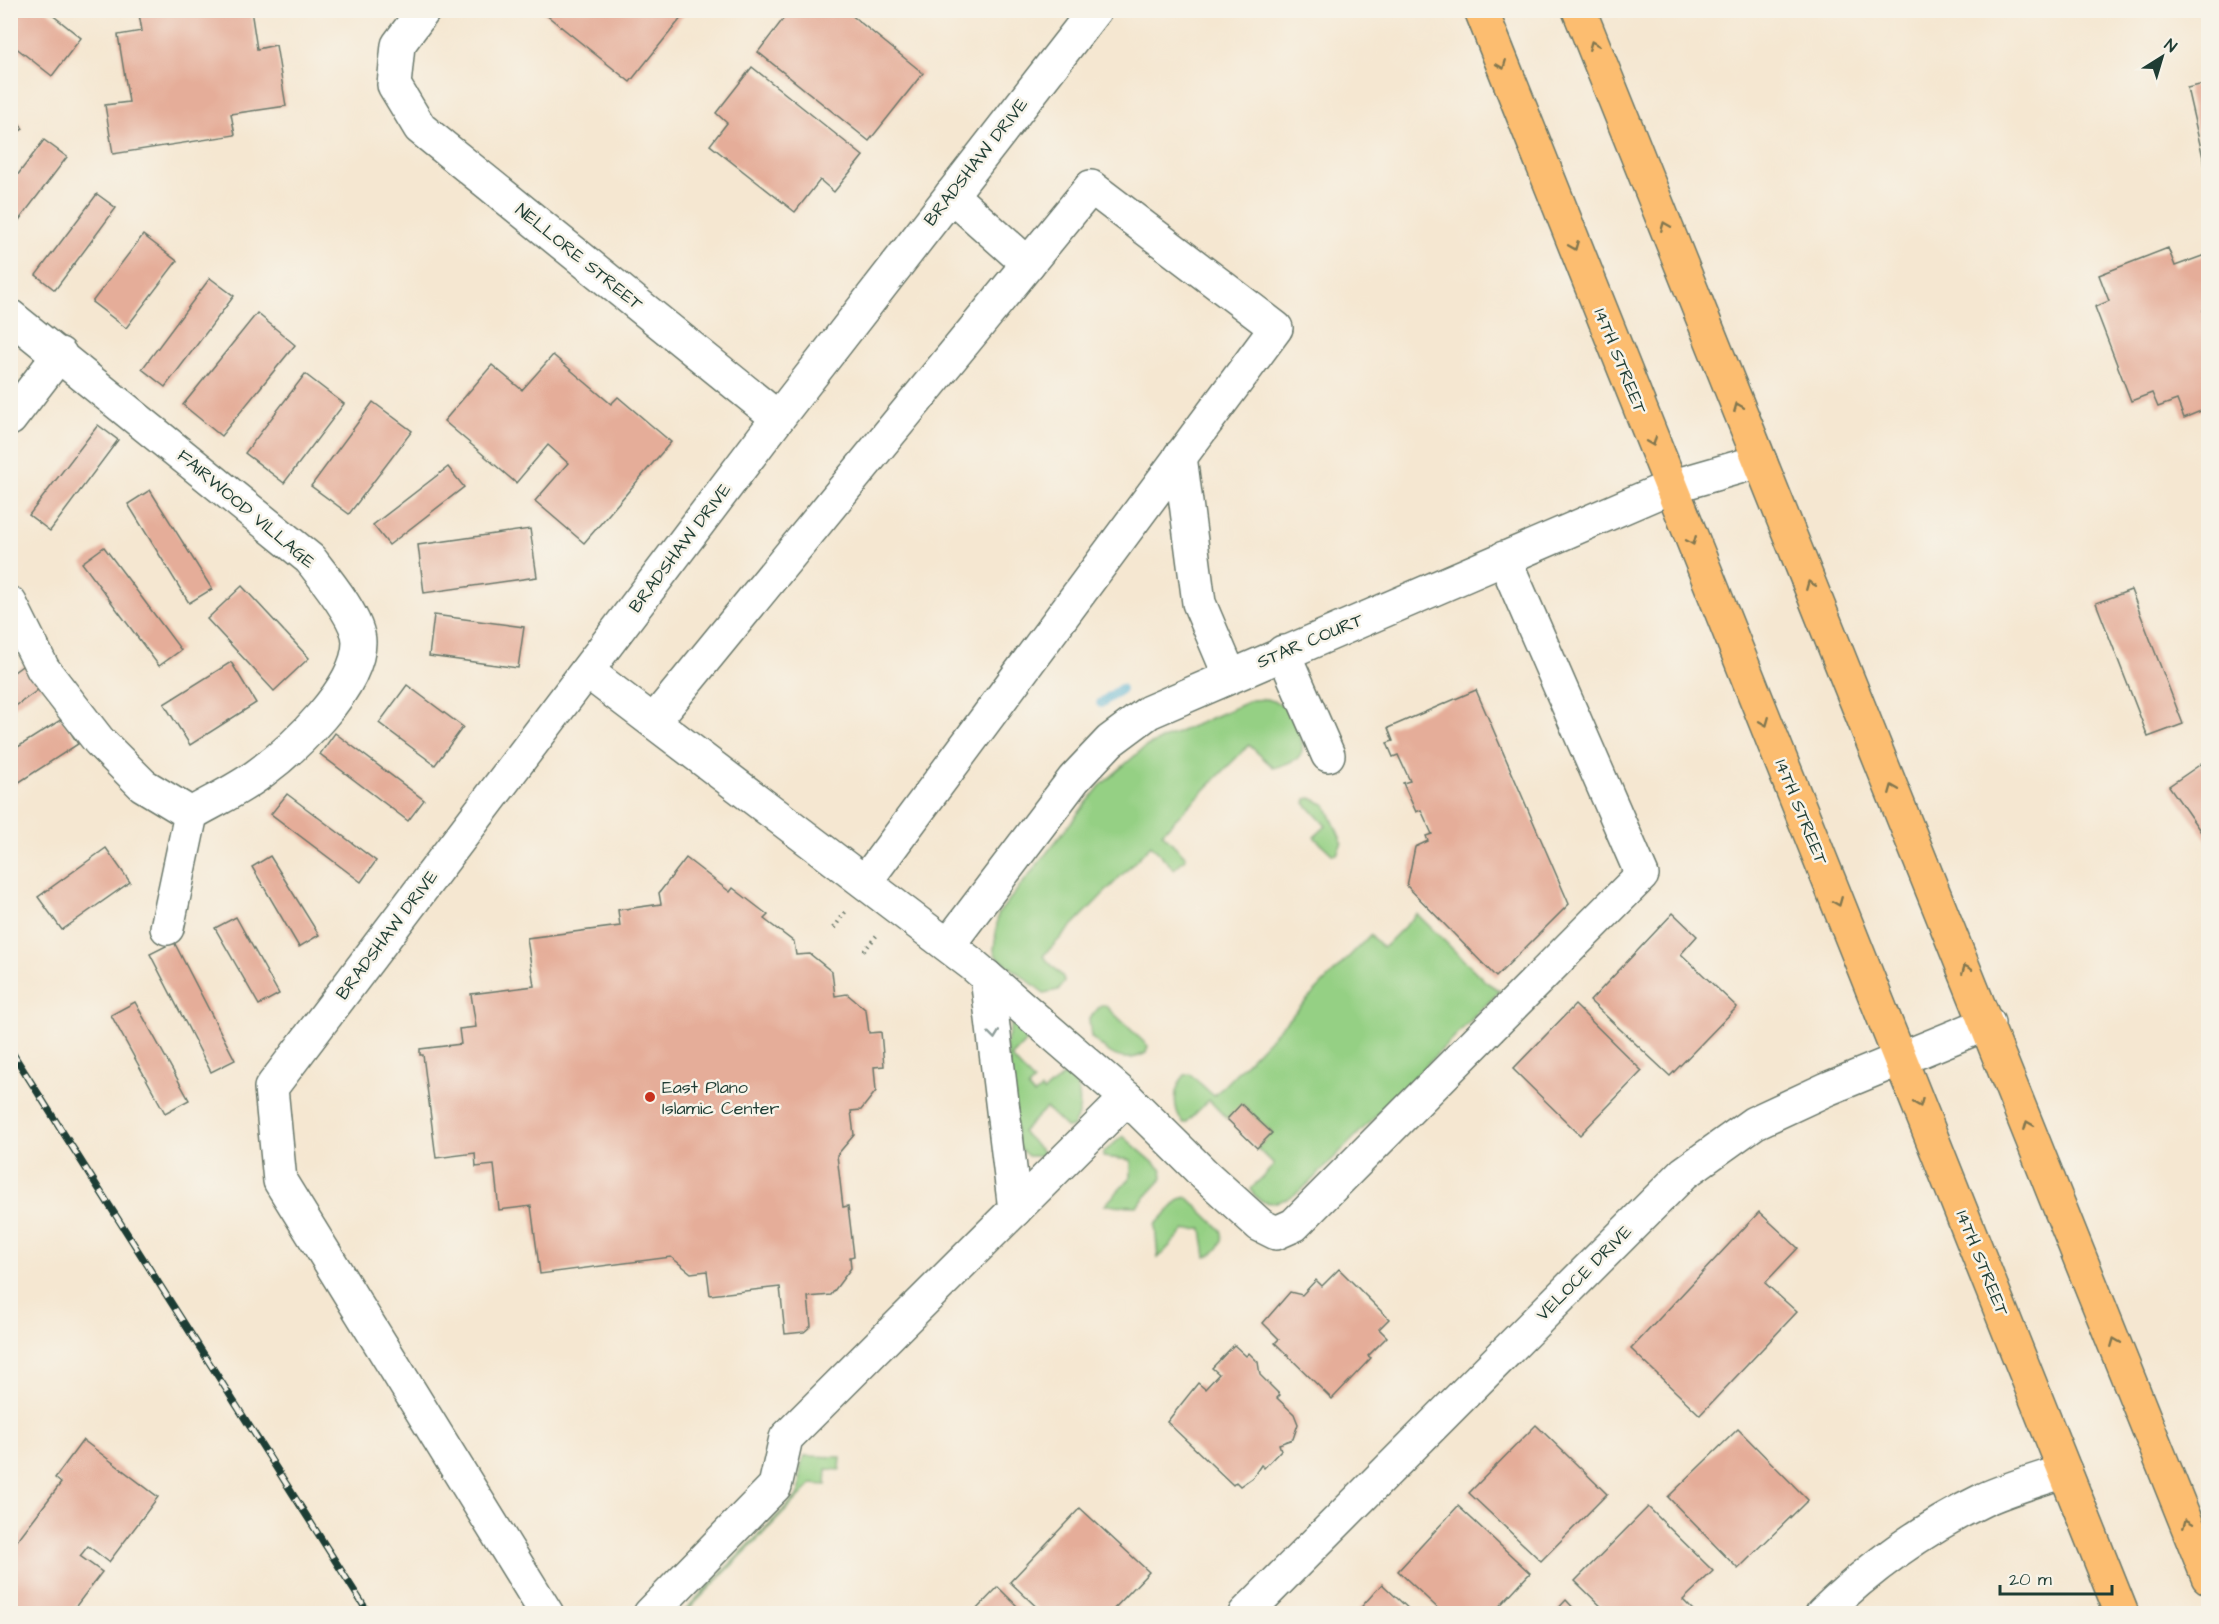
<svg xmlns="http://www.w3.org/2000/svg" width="2219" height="1624" viewBox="0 0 2219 1624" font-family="'Architects Daughter',sans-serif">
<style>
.green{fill:#95d084;stroke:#5a865c;stroke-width:1.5}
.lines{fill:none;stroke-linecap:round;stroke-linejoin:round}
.stream{stroke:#52afd0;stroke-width:10}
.building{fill:#e5ad99}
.minor-casing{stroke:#6a786b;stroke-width:36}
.major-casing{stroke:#6a786b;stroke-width:36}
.path{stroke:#6a786b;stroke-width:4;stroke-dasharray:1.5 4.5;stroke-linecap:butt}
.minor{stroke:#fff;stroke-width:33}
.major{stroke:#fcbd6f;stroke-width:33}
.rail-casing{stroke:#1f3d34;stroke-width:7}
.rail{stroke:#f7f3e8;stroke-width:4.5;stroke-dasharray:14;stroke-linecap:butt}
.oneway{stroke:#82774f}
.oneway2{stroke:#8f9e9a}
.poi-dot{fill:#c8321e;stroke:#f7f3e8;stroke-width:2}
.labels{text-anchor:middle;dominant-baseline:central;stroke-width:5;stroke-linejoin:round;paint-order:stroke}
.street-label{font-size:18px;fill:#1f3d34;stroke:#f7f3e8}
.poi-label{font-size:18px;fill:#1f3d34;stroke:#f7f3e8;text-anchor:start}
</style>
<rect width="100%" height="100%" fill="#f7f3e8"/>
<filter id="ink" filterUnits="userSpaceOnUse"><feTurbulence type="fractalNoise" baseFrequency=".0167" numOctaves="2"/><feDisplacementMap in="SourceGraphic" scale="12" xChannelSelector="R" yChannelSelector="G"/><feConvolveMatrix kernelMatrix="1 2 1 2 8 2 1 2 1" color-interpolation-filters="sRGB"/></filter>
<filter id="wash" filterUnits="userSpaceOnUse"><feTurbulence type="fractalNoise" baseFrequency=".008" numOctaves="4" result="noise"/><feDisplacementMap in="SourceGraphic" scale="24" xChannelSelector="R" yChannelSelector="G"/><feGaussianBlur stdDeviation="1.35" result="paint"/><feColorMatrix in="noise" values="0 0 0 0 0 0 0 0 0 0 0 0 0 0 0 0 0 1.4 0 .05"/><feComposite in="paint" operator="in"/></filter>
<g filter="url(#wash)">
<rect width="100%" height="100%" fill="#f5e7d1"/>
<!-- green -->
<g class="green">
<path d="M1267,699C1273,701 1279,702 1284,707C1293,714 1308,746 1300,756C1295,762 1281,765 1274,768L1249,745L1162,833L1185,856V859L1174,869L1151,845L1043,956L1063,977L1064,982L1058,990L1044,993L996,956L994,950L998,914L1100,786L1145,747L1252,700Z"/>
<path d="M1311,798L1326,805L1342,842L1337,854H1332L1314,837L1326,826L1305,803L1306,799Z"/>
<path d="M1417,914L1486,982L1500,991L1308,1184C1294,1197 1263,1216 1251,1189L1274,1165L1257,1148L1272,1133L1242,1104L1227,1119L1209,1100L1186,1123H1183C1172,1108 1173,1088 1185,1075L1190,1074L1214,1096L1370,935L1383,948Z"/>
<path d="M1101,1005L1106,1006L1148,1046L1146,1053C1122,1066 1108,1053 1091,1037L1089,1019Z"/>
<path d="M1012,1023L1031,1036L1011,1057L1034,1082L1028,1088L1034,1095L1041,1089L1043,1092L1066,1074C1083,1084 1083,1112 1072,1127L1067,1128L1046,1108L1022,1132L1043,1152L1042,1156H1028L1018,1147L1006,1044Z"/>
<path d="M1123,1136L1162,1170L1163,1178L1137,1206L1105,1205L1131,1177V1160L1103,1157V1153Z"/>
<path d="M1187,1197L1221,1230C1226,1241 1217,1253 1206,1257L1202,1229L1185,1230L1158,1258L1155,1225L1180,1199Z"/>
<path d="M805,1456L841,1457L840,1470L827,1469L826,1485L812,1484L685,1613H682L798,1495C804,1482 796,1467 805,1456Z"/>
</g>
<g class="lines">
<!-- stream -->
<path class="stream" d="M1101,703L1121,689"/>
</g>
<g id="blocks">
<!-- building -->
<g class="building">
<path d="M10,10H46L81,38L52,76L10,43Z"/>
<path d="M164,10H251L257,49L276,45L286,106L231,114L235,135L113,154L105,105L129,102L118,35L142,31L139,14Z"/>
<path d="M540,10H684L686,12L630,82Z"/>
<path d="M790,10H845L923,73L869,141L758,52Z"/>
<path d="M752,67L863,156L834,192L820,180L795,212L710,145L727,123L716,113Z"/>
<path d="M2208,83V165L2205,166L2187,88Z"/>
<path d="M10,109L23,129L10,137Z"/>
<path d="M44,140L67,157L10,232V185Z"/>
<path d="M97,194L116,208L55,290L36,275Z"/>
<path d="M143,235L177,261L126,328L92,302Z"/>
<path d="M2168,248L2175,266L2205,255L2208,264V307L2203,310L2208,324V408L2184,418L2177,400L2158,407L2152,393L2131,401L2095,307L2109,301L2099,275Z"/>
<path d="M210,278L234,296L165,387L142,369Z"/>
<path d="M257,313L295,345L221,436L183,405Z"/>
<path d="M553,355L611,404L618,397L671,442L584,543L535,501L568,463L548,445L516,483L444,421L492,365L522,390Z"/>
<path d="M305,374L344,404L284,483L245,453Z"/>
<path d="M373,402L412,431L349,514L311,486Z"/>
<path d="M98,425L118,440L50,531L29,515Z"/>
<path d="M448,467L464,487L389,545L373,525Z"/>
<path d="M150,490L212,589L189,603L128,504Z"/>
<path d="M530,529L537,577L424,593L418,545Z"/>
<path d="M104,547L181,650L159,666L82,563Z"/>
<path d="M242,586L309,658L274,691L207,619Z"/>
<path d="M2131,590L2183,724L2148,737L2096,603Z"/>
<path d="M434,615L524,627L518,668L429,656Z"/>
<path d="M231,662L256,703L190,745L164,704Z"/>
<path d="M25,664L42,687L10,710V675Z"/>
<path d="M407,685L463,727L435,765L379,723Z"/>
<path d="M1476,690L1569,904L1496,977L1407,886L1415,847L1428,841L1426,836L1432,834L1421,810L1416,812L1403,783L1410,781L1398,755L1393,757L1387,743L1393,741L1388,728Z"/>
<path d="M62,719L78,744L10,788V752Z"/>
<path d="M335,733L424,800L408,821L320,754Z"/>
<path d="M2201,764L2208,775V842L2169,786Z"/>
<path d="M287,794L376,861L361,882L271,814Z"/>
<path d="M106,848L130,882L62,930L38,897Z"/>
<path d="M270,856L319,935L299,947L252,867Z"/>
<path d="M686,858L730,892L733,888L768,915L764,919L794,942L796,955L810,954L832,972L835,996L847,994L866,1010L869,1033L881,1032L884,1066L874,1067L876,1091L861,1110L851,1111L854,1135L837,1155L843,1207L848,1206L854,1256L850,1257L851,1268L831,1295L808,1297L811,1326L804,1332L785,1334L780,1287L710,1295L707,1271L691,1273L671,1257L540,1274L531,1206L499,1210L494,1165L476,1167L475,1153L436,1158L423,1055H420V1049L461,1044L459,1029L476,1027L471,994L534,986L527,938L620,926L618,910L661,904L659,893Z"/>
<path d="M1673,913L1697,936L1681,954L1737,1007L1670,1076L1590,1001Z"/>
<path d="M236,917L279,994L259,1005L215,928Z"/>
<path d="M174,942L235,1060L211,1072L150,954Z"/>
<path d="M135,1002L189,1100L165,1113L111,1015Z"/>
<path d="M1575,1005L1642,1071L1580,1135L1513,1069Z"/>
<path d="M1241,1104L1272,1133L1257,1148L1227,1119Z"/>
<path d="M1759,1212L1798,1248L1765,1283L1797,1312L1700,1415L1631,1349Z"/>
<path d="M1339,1269L1389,1319L1379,1329L1387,1337L1368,1356L1371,1358L1332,1399L1275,1343L1279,1339L1263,1323L1290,1292L1302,1295L1316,1280L1322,1286Z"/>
<path d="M1234,1345L1246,1356L1249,1353L1258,1362L1260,1375L1280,1395L1277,1398L1294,1414L1298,1424L1293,1439L1279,1444L1281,1450L1264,1468L1261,1465L1253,1477L1240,1486L1236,1482L1233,1485L1167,1422L1198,1383L1205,1389L1219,1374L1212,1368Z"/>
<path d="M1536,1425L1607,1494L1541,1561L1469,1493Z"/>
<path d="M1738,1429L1808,1500L1738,1569L1668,1497Z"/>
<path d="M83,1440L158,1497L109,1562L88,1546L80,1556L102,1572L70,1614H10V1550L61,1483L55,1478Z"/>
<path d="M1458,1506L1530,1573L1492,1614H1444L1398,1571Z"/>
<path d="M1648,1507L1713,1571L1683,1600L1693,1610L1690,1614H1609L1575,1581Z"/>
<path d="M1080,1508L1149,1572L1109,1614H1044L1010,1582Z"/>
<path d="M1382,1584L1414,1614H1355Z"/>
<path d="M998,1587L1025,1614H972Z"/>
<path d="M1566,1600L1579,1614H1553Z"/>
</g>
</g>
</g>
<g filter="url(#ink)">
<use href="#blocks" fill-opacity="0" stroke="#6a786b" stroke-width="1.5"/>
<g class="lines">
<defs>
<g id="minor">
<path d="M424,10L398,45L394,85L420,128L778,418"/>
<path d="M10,316L310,559C324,577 359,619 359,642C359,688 293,749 259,774C238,790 213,801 191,814L143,785L99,741L43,669L10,603"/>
<path d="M10,419L60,354"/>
<path d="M1180,456L1199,603L1230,676"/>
<path d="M1283,652L1328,755"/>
<path d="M588,672L972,964L1127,1098L1204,1174L1260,1225L1276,1233L1294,1225L1642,875L1504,558"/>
<path d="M654,721L1028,264"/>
<path d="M865,882L1276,328L1091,187L1028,264L951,195"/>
<path d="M167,928L191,814"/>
<path d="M948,945L1074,779L1110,741L1149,712L1670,487L1760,461"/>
<path d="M987,977L1015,1210"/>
<path d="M547,1614L280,1181L271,1088L778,418L1095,10"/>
<path d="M650,1614L775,1486L786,1438L1127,1098"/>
<path d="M1245,1614L1684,1173L1754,1123L1827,1089L1988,1023"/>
<path d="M1822,1614C1869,1568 1923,1529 1983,1500C2009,1488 2038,1480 2065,1471"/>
</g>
<g id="major">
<path d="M1481,10L2122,1614"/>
<path d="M1579,10L2208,1577"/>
</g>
</defs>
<!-- minor casing -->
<use href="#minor" class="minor-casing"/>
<!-- major casing -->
<use href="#major" class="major-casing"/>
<!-- path -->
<g class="path">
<path d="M834,928L846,911"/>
<path d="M864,951L877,935"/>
</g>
<!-- minor -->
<use href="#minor" class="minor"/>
<!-- major -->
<use href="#major" class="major"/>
<defs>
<path id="rail" d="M10,1049L369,1614"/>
</defs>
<!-- rail casing -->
<use href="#rail" class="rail-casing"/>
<!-- rail -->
<use href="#rail" class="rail"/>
</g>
<!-- one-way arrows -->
<defs><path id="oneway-chevron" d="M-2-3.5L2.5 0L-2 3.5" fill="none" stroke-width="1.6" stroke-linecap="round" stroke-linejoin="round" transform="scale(1.5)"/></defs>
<g class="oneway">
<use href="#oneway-chevron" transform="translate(1593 45) rotate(-112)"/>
<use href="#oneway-chevron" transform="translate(1502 65) rotate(68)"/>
<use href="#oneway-chevron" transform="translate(1665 226) rotate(-112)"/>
<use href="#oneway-chevron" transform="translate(1574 246) rotate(68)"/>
<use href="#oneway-chevron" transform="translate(1738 407) rotate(-112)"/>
<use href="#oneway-chevron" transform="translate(1652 442) rotate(68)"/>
<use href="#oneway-chevron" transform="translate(1692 541) rotate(68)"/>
<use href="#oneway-chevron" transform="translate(1810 585) rotate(-112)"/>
<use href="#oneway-chevron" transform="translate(1765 722) rotate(68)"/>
<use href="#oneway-chevron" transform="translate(1893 789) rotate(-112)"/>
<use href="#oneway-chevron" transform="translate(1838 902) rotate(68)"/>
<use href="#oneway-chevron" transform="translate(1966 969) rotate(-112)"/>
<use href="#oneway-chevron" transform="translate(1919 1103) rotate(68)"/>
<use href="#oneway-chevron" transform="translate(2028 1125) rotate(-112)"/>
<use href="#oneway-chevron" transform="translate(2115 1342) rotate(-112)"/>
<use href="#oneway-chevron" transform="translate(2187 1523) rotate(-112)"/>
</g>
<use class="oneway2" href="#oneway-chevron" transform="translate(994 1035) rotate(83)"/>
</g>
<!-- markers -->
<circle class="poi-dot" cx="650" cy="1097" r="6"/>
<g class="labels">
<!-- street labels -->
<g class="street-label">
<text transform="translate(976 162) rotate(-52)">BRADSHAW DRIVE</text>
<text transform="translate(579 257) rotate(39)">NELLORE STREET</text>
<text transform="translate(1620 361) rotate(68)">14TH STREET</text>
<text transform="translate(246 509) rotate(40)">FAIRWOOD VILLAGE</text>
<text transform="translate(680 548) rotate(-53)">BRADSHAW DRIVE</text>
<text transform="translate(1310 641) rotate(-23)">STAR COURT</text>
<text transform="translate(1801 812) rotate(68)">14TH STREET</text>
<text transform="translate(387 935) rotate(-53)">BRADSHAW DRIVE</text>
<text transform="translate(1982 1263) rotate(68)">14TH STREET</text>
<text transform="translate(1584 1273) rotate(-45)">VELOCE DRIVE</text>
</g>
<!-- poi labels -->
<g class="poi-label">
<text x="662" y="1087">East Plano<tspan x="662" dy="21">Islamic Center</tspan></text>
</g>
</g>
<!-- margin -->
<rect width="2219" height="1624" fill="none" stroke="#f7f3e8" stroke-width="36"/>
<!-- north arrow -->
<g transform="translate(2162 57) rotate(37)" stroke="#f7f3e8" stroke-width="4.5" paint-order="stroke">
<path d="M0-4.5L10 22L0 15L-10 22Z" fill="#1f3d34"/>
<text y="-9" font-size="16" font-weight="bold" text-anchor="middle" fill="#1f3d34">N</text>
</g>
<!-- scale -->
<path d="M2000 1585v9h112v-9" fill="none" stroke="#1f3d34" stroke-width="3"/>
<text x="2009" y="1585" font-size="18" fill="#1f3d34" stroke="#f7f3e8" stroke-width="4.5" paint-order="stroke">20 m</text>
</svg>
